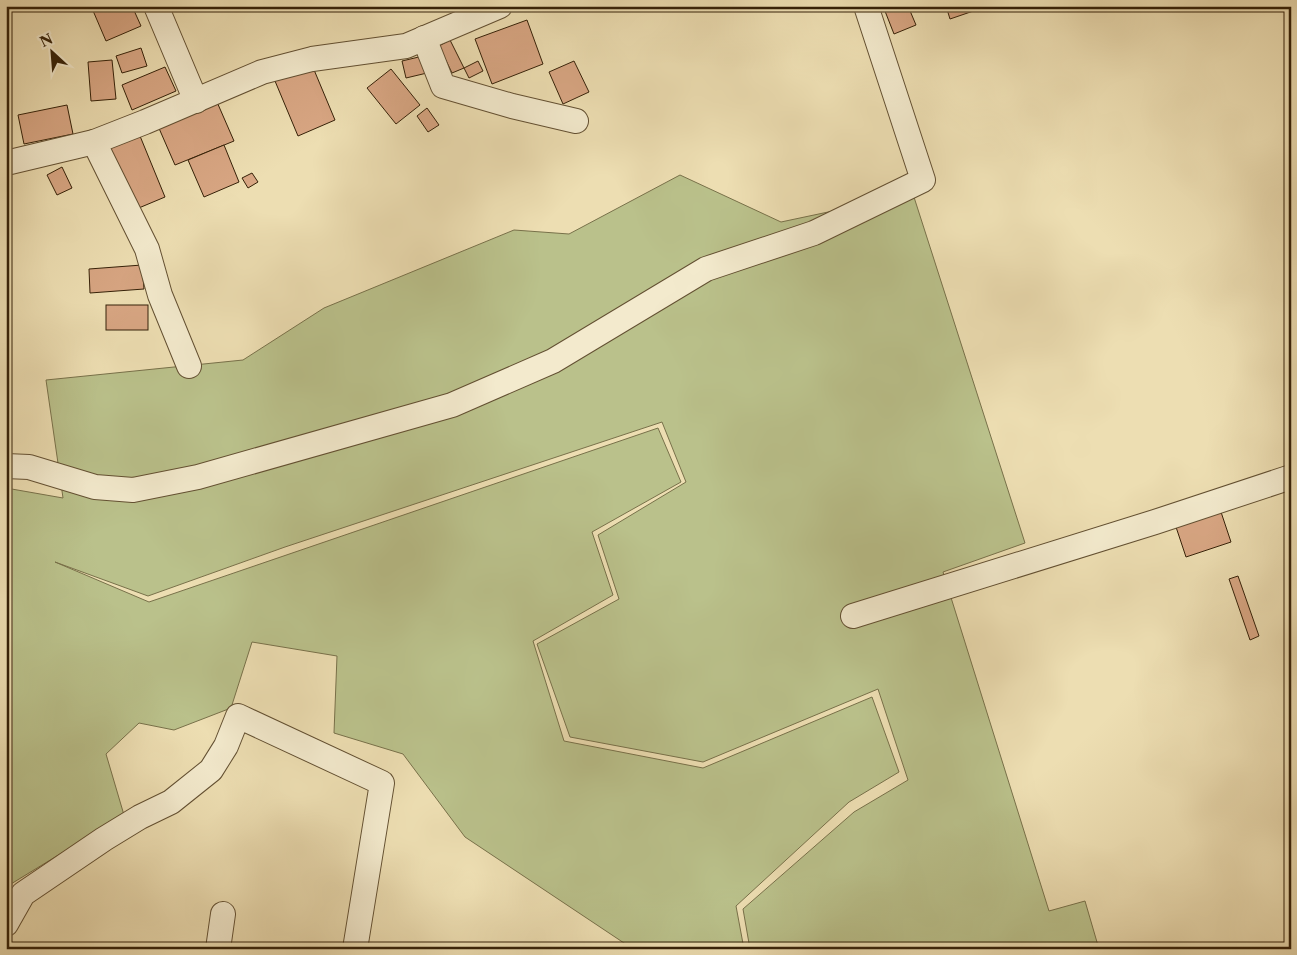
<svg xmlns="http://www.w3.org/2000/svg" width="1297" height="955" viewBox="0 0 1297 955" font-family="'Libre Caslon Text',serif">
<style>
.green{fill:#bac18b;stroke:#78714a}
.building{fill:#d8a683;stroke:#352108}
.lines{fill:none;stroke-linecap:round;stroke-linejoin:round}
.minor-casing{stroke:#635032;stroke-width:26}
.minor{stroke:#f3eacd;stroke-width:24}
</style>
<rect width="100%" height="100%" fill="#eddeb2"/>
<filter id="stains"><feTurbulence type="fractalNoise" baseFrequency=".004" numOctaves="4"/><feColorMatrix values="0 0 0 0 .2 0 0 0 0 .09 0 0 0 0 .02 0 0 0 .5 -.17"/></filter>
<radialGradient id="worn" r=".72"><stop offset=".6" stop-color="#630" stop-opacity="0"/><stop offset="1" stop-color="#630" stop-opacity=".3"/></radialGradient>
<!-- green -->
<path class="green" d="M680,175L781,222L913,194L1025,543L943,572L1049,911L1085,901L1099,949H750L743,909L854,812L908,780L878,689L703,762L570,737L537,644L619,599L598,535L686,482L662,422L285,547L148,596L55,562L149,602L658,428L681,482L592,532L613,595L533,641L564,741L703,768L872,697L899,772L849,802L736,906L744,949H633L465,837L403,754L334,733L337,656L252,642L231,708L174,730L139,723L106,754L124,815L6,887V488L63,498L46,380L243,360L324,308L514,230L569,234Z"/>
<!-- building -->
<g class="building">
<path d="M91,6H132L141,26L106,41Z"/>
<path d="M883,6H908L916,25L894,34Z"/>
<path d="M946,6H988L950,19Z"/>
<path d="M527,20L543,64L492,84L475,39Z"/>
<path d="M450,40L464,68L452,73L439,46Z"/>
<path d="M141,48L147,66L122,73L116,56Z"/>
<path d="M423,56L427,73L406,78L402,61Z"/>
<path d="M112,60L116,99L91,101L88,62Z"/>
<path d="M478,61L483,71L469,78L464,68Z"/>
<path d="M574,61L589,92L563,104L549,72Z"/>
<path d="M312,65L335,120L298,136L275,81Z"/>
<path d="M165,67L176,91L132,110L122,85Z"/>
<path d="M391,69L420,105L396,124L367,88Z"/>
<path d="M217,102L234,141L175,165L158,126Z"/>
<path d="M67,105L73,134L24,144L18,115Z"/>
<path d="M427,108L439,125L428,132L417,116Z"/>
<path d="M140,136L165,197L134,210L108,149Z"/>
<path d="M224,145L239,182L204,197L188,160Z"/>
<path d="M62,167L72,188L57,195L47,175Z"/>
<path d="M252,173L258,182L248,188L242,178Z"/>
<path d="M142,265L144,289L90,293L89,269Z"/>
<rect x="106" y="305" width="42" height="25"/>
<path d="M1221,512L1231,542L1186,557L1176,527Z"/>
<path d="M1238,576L1259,636L1250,640L1229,579Z"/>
</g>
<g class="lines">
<defs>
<g id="minor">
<path d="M156,6L196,101"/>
<path d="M424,38L443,86L512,106L576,121"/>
<path d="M94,142L147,249L160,295L189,366"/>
<path d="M6,163L94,142L145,122L262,72L312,59L406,46L500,6"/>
<path d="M6,466L29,467L95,487L133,490L198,477L452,405L553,361L706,269L814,233L923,180L866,6"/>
<path d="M853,616L1155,522L1291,477"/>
<path d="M6,924L23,894L104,839L140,817L171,802L211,770L226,746L238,716L382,783L355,949"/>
<path d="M218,949L223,914"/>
</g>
</defs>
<!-- minor casing -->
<use href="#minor" class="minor-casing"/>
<!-- minor -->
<use href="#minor" class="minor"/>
</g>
<!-- margin -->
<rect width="1297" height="955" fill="none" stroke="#eddeb2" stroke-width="25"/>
<rect x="8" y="8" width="1282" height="940" fill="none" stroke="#352108" stroke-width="2.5"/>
<rect x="12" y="12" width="1272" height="930" fill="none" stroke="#352108"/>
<!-- north arrow -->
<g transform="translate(52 52) rotate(334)" stroke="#f3eacd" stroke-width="4" paint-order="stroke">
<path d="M0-4L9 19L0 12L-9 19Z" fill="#352108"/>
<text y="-8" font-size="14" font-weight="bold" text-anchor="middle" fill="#352108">N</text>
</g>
<rect width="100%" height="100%" filter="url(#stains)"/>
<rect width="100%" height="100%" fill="url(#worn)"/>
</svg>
